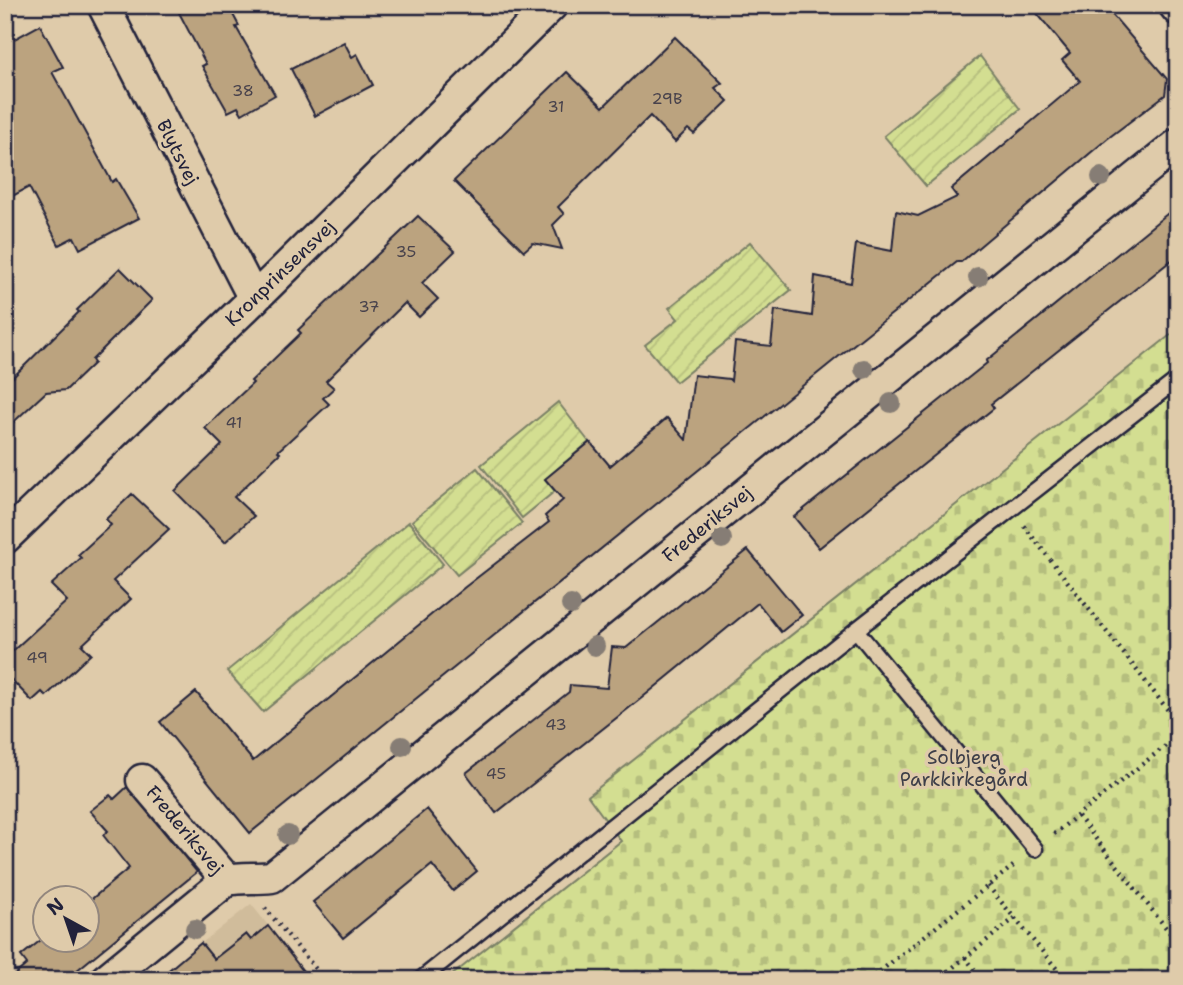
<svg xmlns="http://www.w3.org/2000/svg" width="1183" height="985" viewBox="0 0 1183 985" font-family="'Shantell Sans',sans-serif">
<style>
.built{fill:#d0bc9b}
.cemetery{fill:url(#cemetery-stones);stroke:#7a8066;stroke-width:2}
.garden{fill:url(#garden-furrows);stroke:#7a8066;stroke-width:2}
.building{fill:#bba37f;stroke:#22223b;stroke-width:2}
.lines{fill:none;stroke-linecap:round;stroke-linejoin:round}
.service-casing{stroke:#22223b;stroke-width:19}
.minor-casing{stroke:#22223b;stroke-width:35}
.path{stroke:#22223b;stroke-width:4.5;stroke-dasharray:2 5;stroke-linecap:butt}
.service{stroke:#dfcbaa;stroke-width:14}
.minor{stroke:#dfcbaa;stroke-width:30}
.tree{fill:#867d74}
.labels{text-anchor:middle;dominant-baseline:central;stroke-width:7;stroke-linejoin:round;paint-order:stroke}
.number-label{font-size:16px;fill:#48424c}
.street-label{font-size:19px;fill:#22223b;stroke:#dfcbaa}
.park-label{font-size:19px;fill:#3d3e48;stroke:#dfcbaa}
</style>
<defs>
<pattern id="cemetery-stones" width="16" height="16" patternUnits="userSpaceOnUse" patternTransform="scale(1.75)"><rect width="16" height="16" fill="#d3de91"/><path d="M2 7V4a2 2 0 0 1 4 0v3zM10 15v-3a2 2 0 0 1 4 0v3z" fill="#b5be7e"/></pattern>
<pattern id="garden-furrows" width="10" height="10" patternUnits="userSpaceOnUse" patternTransform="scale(1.75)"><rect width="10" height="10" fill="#d3de91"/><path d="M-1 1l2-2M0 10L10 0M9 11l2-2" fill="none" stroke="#b5be7e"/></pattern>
</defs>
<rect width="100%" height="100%" fill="#dfcbaa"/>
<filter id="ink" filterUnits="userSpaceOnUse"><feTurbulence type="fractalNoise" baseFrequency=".0143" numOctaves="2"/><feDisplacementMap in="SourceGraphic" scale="14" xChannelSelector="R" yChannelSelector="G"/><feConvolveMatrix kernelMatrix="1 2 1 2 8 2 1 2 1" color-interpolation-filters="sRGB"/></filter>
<g filter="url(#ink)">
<!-- built -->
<path class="built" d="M251,904L312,980H155Z"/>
<!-- cemetery -->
<path class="cemetery" d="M1178,329V980H446L621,841L588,796Z"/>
<!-- garden -->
<g class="garden">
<path d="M980,56L1020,109L926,186L884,136Z"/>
<path d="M750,242L791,290L676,382L645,345L678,319L669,308Z"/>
<path d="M558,402L589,442L545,479L555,491L522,518L481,465Z"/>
<path d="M477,468L522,523L457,575L412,521Z"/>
<path d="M409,522L443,564L263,712L227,671Z"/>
</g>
<!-- building -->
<g class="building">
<path d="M175,5H228L239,26L236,27L275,95L242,114L238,107L228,112L202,66L206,64Z"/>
<path d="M1030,5H1104L1167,79L1165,95L1107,139L961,262H957L843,353L250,833L160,722L196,692L253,761L465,587L549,522L545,516L563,500L545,479L590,442L610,466L667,418L686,440L694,375L729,379L731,381L735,342L771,346L775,310L812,316L815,276L851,283L856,244L892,251L896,211L918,216L957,197L951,189L1080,81L1062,60L1070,53Z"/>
<path d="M40,25L63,67L52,72L112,182L116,179L139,218L80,249L74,237L59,245L29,187L5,200V44Z"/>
<path d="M675,37L722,83L715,88L728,101L694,134L688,129L675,142L650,116L558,207L564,214L553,225L562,249L533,243L524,251L454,181L567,72L603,107Z"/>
<path d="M344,42L352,57L357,54L373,85L315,116L291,69Z"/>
<path d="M1178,205V255L991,404L994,408L819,548L794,517L987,363L986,361Z"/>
<path d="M418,216L455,251L422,283L438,299L419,317L405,303L326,381L334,388L323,398L329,404L278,451L280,453L234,497L254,516L225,542L175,491L222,445L205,428L253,383L251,381L301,333L298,330Z"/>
<path d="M120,268L152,300L92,360L94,363L66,390L46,392L5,430V385L79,312L77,310Z"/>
<path d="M132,494L169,529L113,581L131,599L82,645L91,654L46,696L42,692L32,701L5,673V658L67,601L51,585L81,558L78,555L111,525L106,519Z"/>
<path d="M748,550L802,615L781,632L758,603L643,697L496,813L466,773L569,692L570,685L607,688L612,647L626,648Z"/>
<path d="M127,787L197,872L65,980H9L27,964L21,956L46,936V940H88V902L129,868L103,835L108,831L90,811L110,795L114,799Z"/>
<path d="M427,809L477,871L453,891L432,865L343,938L313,902Z"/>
<path d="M268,926L310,980H157L201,943L214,959L246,934L251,940Z"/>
</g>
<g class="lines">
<defs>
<g id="service">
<path d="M856,630L1035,849"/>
<path d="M420,980L856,630L1178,379"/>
</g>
<g id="minor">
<path d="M103,5L254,299"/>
<path d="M1174,5L1178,10"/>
<path d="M5,538L254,299L552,5"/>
<path d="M142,780L227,880"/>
<path d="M105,980L227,880C242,877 256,879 272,877L1178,144"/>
</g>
</defs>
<!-- service casing -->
<use href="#service" class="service-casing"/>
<!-- minor casing -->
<use href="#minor" class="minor-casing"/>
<!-- path -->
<g class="path">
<path d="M1024,526L1178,723"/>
<path d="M1078,816L1178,943"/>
<path d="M1054,834L1178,736"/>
<path d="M988,886L1066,980"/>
<path d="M265,908L325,980"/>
<path d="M965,957L983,980"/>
<path d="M869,980L1017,863"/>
<path d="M937,980L1015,918"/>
</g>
<!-- service -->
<use href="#service" class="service"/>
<!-- minor -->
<use href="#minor" class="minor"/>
</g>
<!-- trees -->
<g class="tree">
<circle cx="1101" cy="177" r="10"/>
<circle cx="978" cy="277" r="10"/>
<circle cx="864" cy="369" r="10"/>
<circle cx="891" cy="403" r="10"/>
<circle cx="722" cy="539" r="10"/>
<circle cx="571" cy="605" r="10"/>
<circle cx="595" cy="646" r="10"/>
<circle cx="402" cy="746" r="10"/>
<circle cx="288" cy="835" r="10"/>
<circle cx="195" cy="929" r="10"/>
</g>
</g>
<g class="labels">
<!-- number labels -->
<g class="number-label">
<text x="243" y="90">38</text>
<text x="667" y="98">29B</text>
<text x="556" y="106">31</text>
<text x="406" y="251">35</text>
<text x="369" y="306">37</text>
<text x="234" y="422">41</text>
<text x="37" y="657">49</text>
<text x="556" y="724">43</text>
<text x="496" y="773">45</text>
</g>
<!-- street labels -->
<g class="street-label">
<text transform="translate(178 152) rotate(63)">Blytsvej</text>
<text transform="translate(280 273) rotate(-44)">Kronprinsensvej</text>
<text transform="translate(707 524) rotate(-39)">Frederiksvej</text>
<text transform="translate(185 830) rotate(50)">Frederiksvej</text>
</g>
<!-- park labels -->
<g class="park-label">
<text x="964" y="757">Solbjerg<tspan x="964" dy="22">Parkkirkegård</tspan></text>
</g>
</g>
<!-- margin -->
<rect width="1183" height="985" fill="none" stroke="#dfcbaa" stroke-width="28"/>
<rect x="14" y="14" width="1155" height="957" fill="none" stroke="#22223b" stroke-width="2.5" filter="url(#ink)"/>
<!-- north arrow -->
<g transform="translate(66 919) rotate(320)"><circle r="33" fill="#dfcbaa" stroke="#93877e" stroke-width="2"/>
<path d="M0-5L12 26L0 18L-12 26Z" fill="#22223b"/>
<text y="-10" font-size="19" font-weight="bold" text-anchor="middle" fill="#22223b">N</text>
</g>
</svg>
